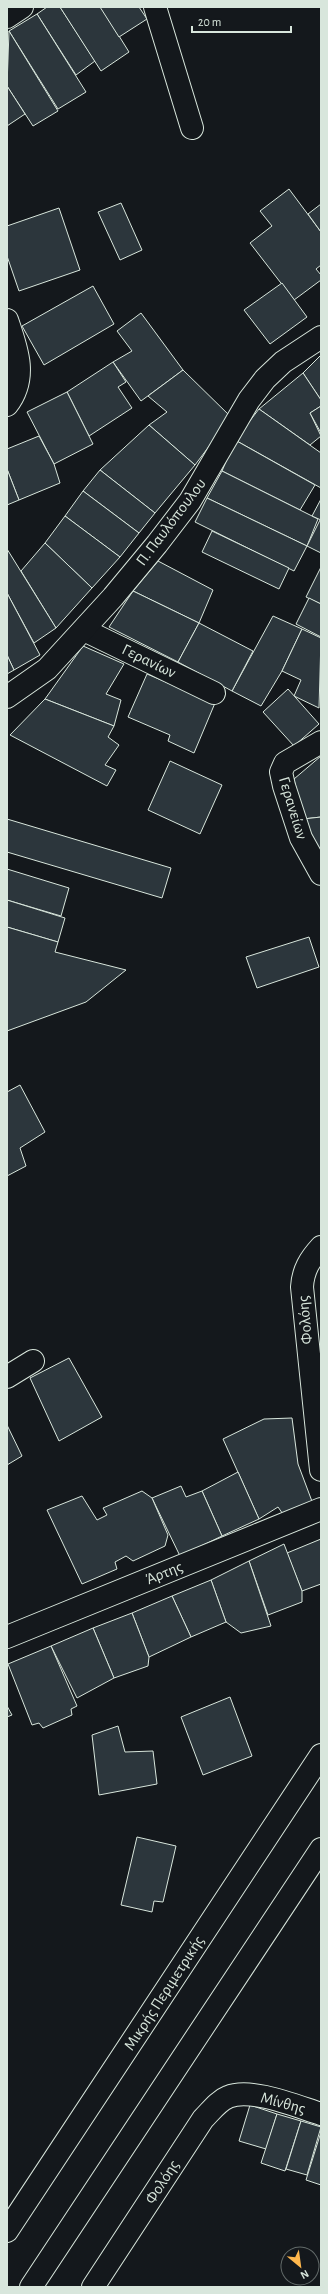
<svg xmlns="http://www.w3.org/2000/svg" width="328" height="2294" viewBox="0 0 328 2294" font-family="'Alegreya Sans',sans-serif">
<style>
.building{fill:#2c363c;stroke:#d8e6dc}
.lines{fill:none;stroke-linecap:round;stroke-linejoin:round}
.street-casing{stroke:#d8e6dc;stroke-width:24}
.primary-casing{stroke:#d8e6dc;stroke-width:24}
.street{stroke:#14181c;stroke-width:22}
.primary{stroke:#14181c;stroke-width:22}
.labels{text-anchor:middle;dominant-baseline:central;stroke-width:3;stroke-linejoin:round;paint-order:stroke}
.street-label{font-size:16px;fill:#d8e6dc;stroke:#14181c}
</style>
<rect width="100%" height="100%" fill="#14181c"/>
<!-- building -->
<g class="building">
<path d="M47,7H60L95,61L76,75L37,14Z"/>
<path d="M60,7H101L129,52L101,71Z"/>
<path d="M100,7H139L147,19L119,37Z"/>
<path d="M37,14L86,92L58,109L9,31Z"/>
<path d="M9,31L58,111L33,126L7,86Z"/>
<path d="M7,86L25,114L7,126Z"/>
<path d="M289,189L321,232V265L316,269L321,275V280L294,300L250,243L272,226L260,211Z"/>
<path d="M121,203L142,250L120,260L98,212Z"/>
<path d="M321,204V232L308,214Z"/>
<path d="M59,208L80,270L19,291L7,256V226Z"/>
<path d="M282,283L307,317L270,344L244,310Z"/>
<path d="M93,286L114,324L44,365L22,326Z"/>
<path d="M141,313L183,370L141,401L113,362L132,351L117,331Z"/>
<path d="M321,355V400L303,373Z"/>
<path d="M113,362L126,382L118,387L132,408L89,436L67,392Z"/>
<path d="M183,370L231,417L195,465L149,425L167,412L148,396Z"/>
<path d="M303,373L321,400V406L310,413L321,436L310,445L259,409Z"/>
<path d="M67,392L93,444L54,464L27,412Z"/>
<path d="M321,406V433L310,413Z"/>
<path d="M259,409L321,453V488L235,440Z"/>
<path d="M149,425L195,465L155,513L100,470Z"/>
<path d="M39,436L54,464L60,483L19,500L7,469V449Z"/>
<path d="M235,440L315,485L300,510L222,471Z"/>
<path d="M7,469L19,500L7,505Z"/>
<path d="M100,470L155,513L139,533L83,491Z"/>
<path d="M222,471L318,519L307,546L207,498Z"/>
<path d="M83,491L139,533L120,557L65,516Z"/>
<path d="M207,498L307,546L294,571L195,522Z"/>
<path d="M321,499V520L312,516Z"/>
<path d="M65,516L120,557L92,588L45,543Z"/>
<path d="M320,520H321V553L307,546Z"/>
<path d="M212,531L289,568L279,589L202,552Z"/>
<path d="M45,543L92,588L56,628L21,571Z"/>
<path d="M7,549L56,628L34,643L7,593Z"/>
<path d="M158,561L213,590L199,623L133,591Z"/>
<path d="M321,567V604L306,597Z"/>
<path d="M133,591L199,623L178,662L109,627Z"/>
<path d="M7,593L40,655L14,670L7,655Z"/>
<path d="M309,598L321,604V637L296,624Z"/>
<path d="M273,616L302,629L282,671L261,706L232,691Z"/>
<path d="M199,623L253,651L232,691L178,662Z"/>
<path d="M302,629L321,638L319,708L294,696L301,680L282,671Z"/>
<path d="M83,646L124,664L106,694L121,700L114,726L45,699Z"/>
<path d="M7,655L14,670L7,674Z"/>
<path d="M147,674L215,703L194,753L168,741L170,735L128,717Z"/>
<path d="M288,689L319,724L294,746L263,712Z"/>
<path d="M45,699L114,726L108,737L119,745L105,765L116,770L107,786L10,735Z"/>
<path d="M321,756V817L303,819L294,779Z"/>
<path d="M170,761L222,785L200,834L148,810Z"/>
<path d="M321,817V849H319L303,819Z"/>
<path d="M7,819L171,868L162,898L7,852Z"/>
<path d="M7,869L69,888L61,916L7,900Z"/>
<path d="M7,900L65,918L58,942L7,927Z"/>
<path d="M7,927L58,942L55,952L126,970L86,1002L7,1031Z"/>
<path d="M309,937L319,967L257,988L246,957Z"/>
<path d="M20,1085L45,1132L20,1148L26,1166L7,1176V1092Z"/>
<path d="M69,1358L102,1417L59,1441L30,1378Z"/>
<path d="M292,1418L298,1464L313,1504L285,1517L278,1507L259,1519L223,1439L264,1419Z"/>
<path d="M7,1425L22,1456L7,1465Z"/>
<path d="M238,1472L259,1519L222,1536L202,1491Z"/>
<path d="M181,1486L186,1497L202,1491L222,1536L180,1556L152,1498Z"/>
<path d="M142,1491L152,1498L168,1535L165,1546L133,1561L126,1556L115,1562L117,1569L82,1584L47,1510L82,1496L97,1520L107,1515L103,1508Z"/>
<path d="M321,1539V1584L302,1591L287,1553Z"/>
<path d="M284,1544L302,1591V1602L268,1615L249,1561Z"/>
<path d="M249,1561L271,1626L241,1633L226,1622L211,1580Z"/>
<path d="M211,1580L226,1622L191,1637L172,1596Z"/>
<path d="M172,1596L191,1637L149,1657L132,1613Z"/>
<path d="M132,1613L149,1657L148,1666L114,1678L93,1628Z"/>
<path d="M93,1628L114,1678L77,1698L51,1646Z"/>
<path d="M51,1646L77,1706L71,1709L72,1715L43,1728L39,1723L32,1725L8,1664Z"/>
<path d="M230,1697L252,1756L203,1775L181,1717Z"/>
<path d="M7,1706L12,1715L7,1717Z"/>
<path d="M118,1726L125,1752L153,1751L157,1784L99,1795L92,1735Z"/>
<path d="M137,1837L176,1846L163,1902L154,1901L152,1912L121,1905Z"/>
<path d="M250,2105L277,2114L266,2149L239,2141Z"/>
<path d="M277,2114L301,2121L285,2171L261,2163Z"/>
<path d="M301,2121L321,2127L307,2175L286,2169Z"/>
<path d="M321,2132V2185L306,2180Z"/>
</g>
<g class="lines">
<defs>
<g id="street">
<path d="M155,7L192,128"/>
<path d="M7,17L22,7"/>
<path d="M7,320C17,349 28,378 7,405"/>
<path d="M84,630L214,693"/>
<path d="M7,697L47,669L113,597L157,544L190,501L249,400L265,379L283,362L321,337"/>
<path d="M321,742L285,763L281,772L284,786L301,838L321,874"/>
<path d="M321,1247C310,1259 303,1270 302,1287L321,1470"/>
<path d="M7,1377L33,1361"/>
<path d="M7,1637L321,1509"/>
<path d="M93,2287L203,2119C211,2111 218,2101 228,2097C251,2087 298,2107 321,2114"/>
</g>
<g id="primary">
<path d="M7,2231L321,1755"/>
<path d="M31,2287L321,1849"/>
</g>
</defs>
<!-- street casing -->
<use href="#street" class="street-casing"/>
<!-- primary casing -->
<use href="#primary" class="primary-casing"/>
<!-- street -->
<use href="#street" class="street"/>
<!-- primary -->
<use href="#primary" class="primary"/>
</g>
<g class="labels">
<!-- street labels -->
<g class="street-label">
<text transform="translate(171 522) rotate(-53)">Π. Παυλόπουλου</text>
<text transform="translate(149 661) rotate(26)">Γερανίων</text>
<text transform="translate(293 808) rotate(73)">Γερανείων</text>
<text transform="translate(305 1320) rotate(-95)">Φολόης</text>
<text transform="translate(164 1573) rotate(-22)">Άρτης</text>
<text transform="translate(164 1993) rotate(-57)">Μικρής Περιμετρικής</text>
<text transform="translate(283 2103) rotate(15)">Μίνθης</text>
<text transform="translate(162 2182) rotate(-57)">Φολόης</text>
</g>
</g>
<!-- border -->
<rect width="328" height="2294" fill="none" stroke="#d8e6dc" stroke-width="16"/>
<!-- north arrow -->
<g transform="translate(300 2266) rotate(151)"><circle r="19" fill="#14181c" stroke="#626a69"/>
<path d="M0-3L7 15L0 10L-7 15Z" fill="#ffb74d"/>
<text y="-6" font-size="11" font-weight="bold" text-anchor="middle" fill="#d8e6dc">N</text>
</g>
<!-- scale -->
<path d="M192 26v6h99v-6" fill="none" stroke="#d8e6dc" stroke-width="2"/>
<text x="198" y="26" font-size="12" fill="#d8e6dc" stroke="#14181c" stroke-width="3" paint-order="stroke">20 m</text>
</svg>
